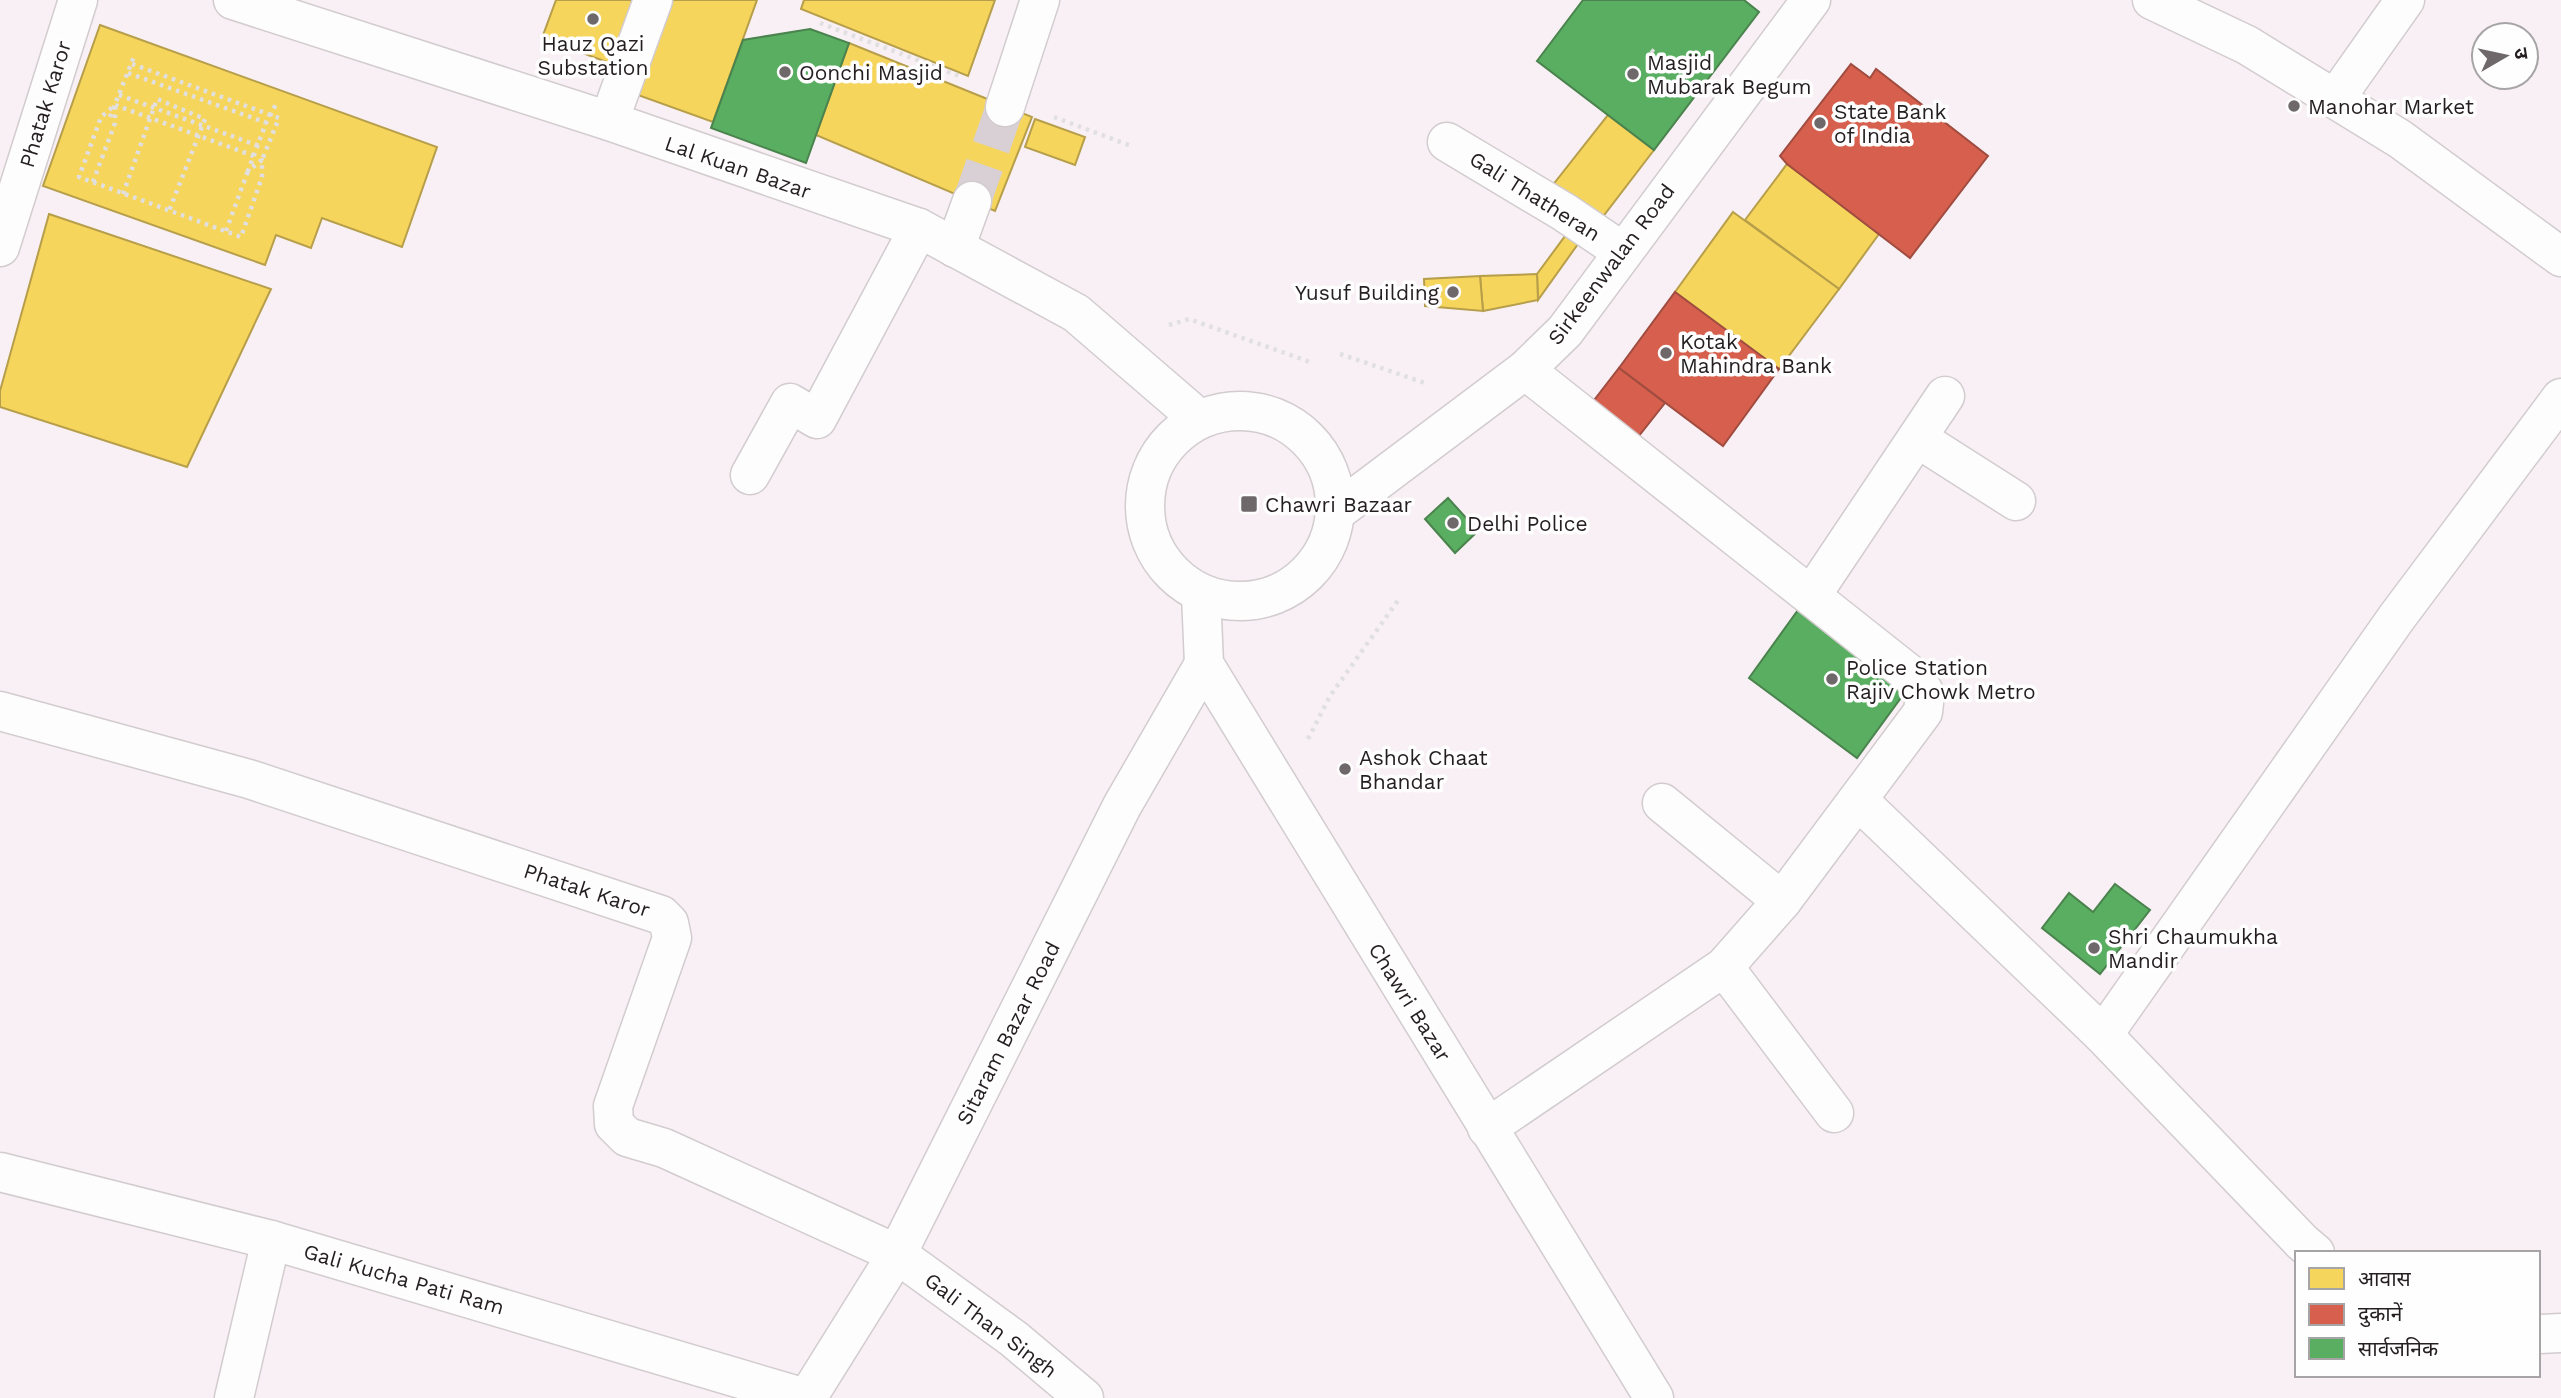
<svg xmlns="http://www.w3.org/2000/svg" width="2561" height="1398" viewBox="0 0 2561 1398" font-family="'Work Sans','Noto Sans Devanagari',sans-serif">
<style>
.homes{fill:#f6d55c;stroke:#b79e4a;stroke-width:2}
.shops{fill:#d6604d;stroke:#a14c40;stroke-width:2}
.public{fill:#5aae61;stroke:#4a834e;stroke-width:2}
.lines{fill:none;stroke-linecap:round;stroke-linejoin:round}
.minor-tunnel{stroke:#d8d0d4;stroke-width:38;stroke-dasharray:38 19;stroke-linecap:butt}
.minor-casing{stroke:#d2cccf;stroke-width:41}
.path{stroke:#e1dfe0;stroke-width:4.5;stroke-dasharray:3.5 5;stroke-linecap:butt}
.minor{stroke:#fefdfd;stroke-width:38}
.poi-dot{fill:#6e686b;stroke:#fefefe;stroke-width:2.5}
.labels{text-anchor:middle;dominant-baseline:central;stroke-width:7;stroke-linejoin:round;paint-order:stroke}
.poi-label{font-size:21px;fill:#241e21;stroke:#fefefe;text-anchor:start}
.street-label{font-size:21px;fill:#241e21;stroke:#fefefe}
</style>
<rect width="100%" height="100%" fill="#f8f0f4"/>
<!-- homes -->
<g class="homes">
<path d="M556,0H644L620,67L542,38Z"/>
<path d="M669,0H757L713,122L635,94Z"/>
<path d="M804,0H995L968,76L801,9Z"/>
<path d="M100,25L437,147L402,247L322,218L311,248L276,235L265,265L43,186Z"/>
<path d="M849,43L1032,117L995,211L816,135Z"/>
<path d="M1608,115L1654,150L1598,223L1552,186Z"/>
<path d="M1035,119L1085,137L1075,165L1025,147Z"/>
<path d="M1787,164L1879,234L1839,289L1745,220Z"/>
<path d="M1733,212L1839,289L1779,369L1675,292Z"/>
<path d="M49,214L271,289L187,467L0,407V391Z"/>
<path d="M1571,228L1583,237L1538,300L1537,274Z"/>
<path d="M1537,274L1538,300L1483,311L1480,276Z"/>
<path d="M1480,276L1483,311L1425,306L1424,279Z"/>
</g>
<!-- shops -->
<g class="shops">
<path d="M1851,64L1870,78L1876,69L1988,156L1910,258L1787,164L1780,156Z"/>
<path d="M1675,292L1779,369L1723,446L1619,368Z"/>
<path d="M1619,368L1665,403L1634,442L1588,408Z"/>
</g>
<!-- public -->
<g class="public">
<path d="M1583,0H1744L1759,12L1654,150L1537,61Z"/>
<path d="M810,29L849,43L806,163L711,128L743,40Z"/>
<path d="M1448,498L1478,531L1455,553L1425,519Z"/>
<path d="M1806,599L1914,680L1857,758L1749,678Z"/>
<path d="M2115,884L2150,910L2100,974L2042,928L2069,893L2093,912Z"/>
</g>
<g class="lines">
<!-- minor-tunnel -->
<path class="minor-tunnel" d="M972,201L1005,107"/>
<defs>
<g id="minor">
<path d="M233,0L609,121L919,228L1076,313L1199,419"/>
<path d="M2152,0L2247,45L2400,139L2561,257"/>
<path d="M2335,99L2405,0"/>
<path d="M1005,107L1040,0"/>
<path d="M609,121L653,0"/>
<path d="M1447,142L1564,212L1623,252"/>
<path d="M0,247L78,0"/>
<path d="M955,248L972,201"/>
<circle cx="1240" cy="506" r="95"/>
<path d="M1917,438L2016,501"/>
<path d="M750,475L790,403L817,419L919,228"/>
<path d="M1336,512L1525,370L1565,331L1811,0"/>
<path d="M1201,594L1204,664L1654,1398"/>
<path d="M1811,596L1945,396"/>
<path d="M0,711L249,779L661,915L669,923L672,938L613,1106L614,1124L627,1137L664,1148L897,1254L1014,1339L1084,1398"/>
<path d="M1858,800L2103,1035L2302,1242L2315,1253"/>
<path d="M1662,803L1782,901"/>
<path d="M1724,967L1834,1113"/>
<path d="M2103,1035L2397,617L2561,398"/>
<path d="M1487,1128L1724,967L1782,901L1923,712L1925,694L1917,680L1525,370"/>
<path d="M0,1172L271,1240L805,1398"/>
<path d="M2538,1334L2561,1333"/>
<path d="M234,1398L271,1240"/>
<path d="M807,1398L897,1254L1122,806L1204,664"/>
</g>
</defs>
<!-- minor casing -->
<use href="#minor" class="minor-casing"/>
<!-- path -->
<g class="path">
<path d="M820,23L962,77"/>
<path d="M1651,50L1690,79"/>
<path d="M132,64L279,118L262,160"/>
<path d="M128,73L267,123"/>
<path d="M119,95L259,146"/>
<path d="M115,105L254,156"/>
<path d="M270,116L276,104"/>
<path d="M110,117L135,54"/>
<path d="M1054,117L1131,146"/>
<path d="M93,182L115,123V105L101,117L79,177L241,237L262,177V160L248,171L269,115"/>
<path d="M123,194L157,99L205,119L169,211"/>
<path d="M226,231L248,171"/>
<path d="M1169,325L1189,319L1313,363"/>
<path d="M1340,354L1425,383"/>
<path d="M1308,739L1330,696L1399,599"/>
</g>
<!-- minor -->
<use href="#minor" class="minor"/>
</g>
<!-- markers -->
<g class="poi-dot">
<circle cx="593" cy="19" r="7"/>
<circle cx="785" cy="72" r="7"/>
<circle cx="1633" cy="74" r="7"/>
<circle cx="2294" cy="106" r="7"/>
<circle cx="1820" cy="123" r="7"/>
<circle cx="1453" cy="292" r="7"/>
<circle cx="1666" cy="353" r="7"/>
<rect x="1240" y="495" width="18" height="18" rx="3.5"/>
<circle cx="1453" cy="523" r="7"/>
<circle cx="1832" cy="679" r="7"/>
<circle cx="1345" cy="769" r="7"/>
<circle cx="2094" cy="948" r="7"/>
</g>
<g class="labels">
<!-- poi labels -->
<g class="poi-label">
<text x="593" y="43" text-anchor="middle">Hauz Qazi<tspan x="593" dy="24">Substation</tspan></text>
<text x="1647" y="62">Masjid<tspan x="1647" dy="24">Mubarak Begum</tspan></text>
<text x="799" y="72">Oonchi Masjid</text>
<text x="2308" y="106">Manohar Market</text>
<text x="1834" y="111">State Bank<tspan x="1834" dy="24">of India</tspan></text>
<text x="1439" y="292" text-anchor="end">Yusuf Building</text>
<text x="1680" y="341">Kotak<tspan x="1680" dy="24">Mahindra Bank</tspan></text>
<text x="1265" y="504">Chawri Bazaar</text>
<text x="1467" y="523">Delhi Police</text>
<text x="1846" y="667">Police Station<tspan x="1846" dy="24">Rajiv Chowk Metro</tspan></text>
<text x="1359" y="757">Ashok Chaat<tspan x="1359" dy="24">Bhandar</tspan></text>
<text x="2108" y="936">Shri Chaumukha<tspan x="2108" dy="24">Mandir</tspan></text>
</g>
<!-- street labels -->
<g class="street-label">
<text transform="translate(45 104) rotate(-73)">Phatak Karor</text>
<text transform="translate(738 167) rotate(19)">Lal Kuan Bazar</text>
<text transform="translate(1535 196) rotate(32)">Gali Thatheran</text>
<text transform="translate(1611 264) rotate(-53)">Sirkeenwalan Road</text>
<text transform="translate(587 890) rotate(18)">Phatak Karor</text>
<text transform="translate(1410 1002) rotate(58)">Chawri Bazar</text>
<text transform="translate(1008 1033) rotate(-63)">Sitaram Bazar Road</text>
<text transform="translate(404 1279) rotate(16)">Gali Kucha Pati Ram</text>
<text transform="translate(991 1325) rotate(37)">Gali Than Singh</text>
</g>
</g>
<!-- legend -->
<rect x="2295" y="1251" width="245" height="126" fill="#fefefe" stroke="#a7a4a6" stroke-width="2"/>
<rect x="2309" y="1268" width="35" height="21" fill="#f6d55c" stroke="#a7a4a6" stroke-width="2"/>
<text x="2358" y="1286" font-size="21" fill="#241e21">आवास</text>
<rect x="2309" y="1304" width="35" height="21" fill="#d6604d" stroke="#a7a4a6" stroke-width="2"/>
<text x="2358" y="1321" font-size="21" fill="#241e21">दुकानें</text>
<rect x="2309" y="1338" width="35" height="21" fill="#5aae61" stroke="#a7a4a6" stroke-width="2"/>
<text x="2358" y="1356" font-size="21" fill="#241e21">सार्वजनिक</text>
<!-- north arrow -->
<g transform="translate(2505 56) rotate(81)"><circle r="33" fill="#fefefe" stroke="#a7a4a6" stroke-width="2"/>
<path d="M0-5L12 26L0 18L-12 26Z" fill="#6e686b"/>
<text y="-10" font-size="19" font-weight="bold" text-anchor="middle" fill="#241e21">उ</text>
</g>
</svg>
